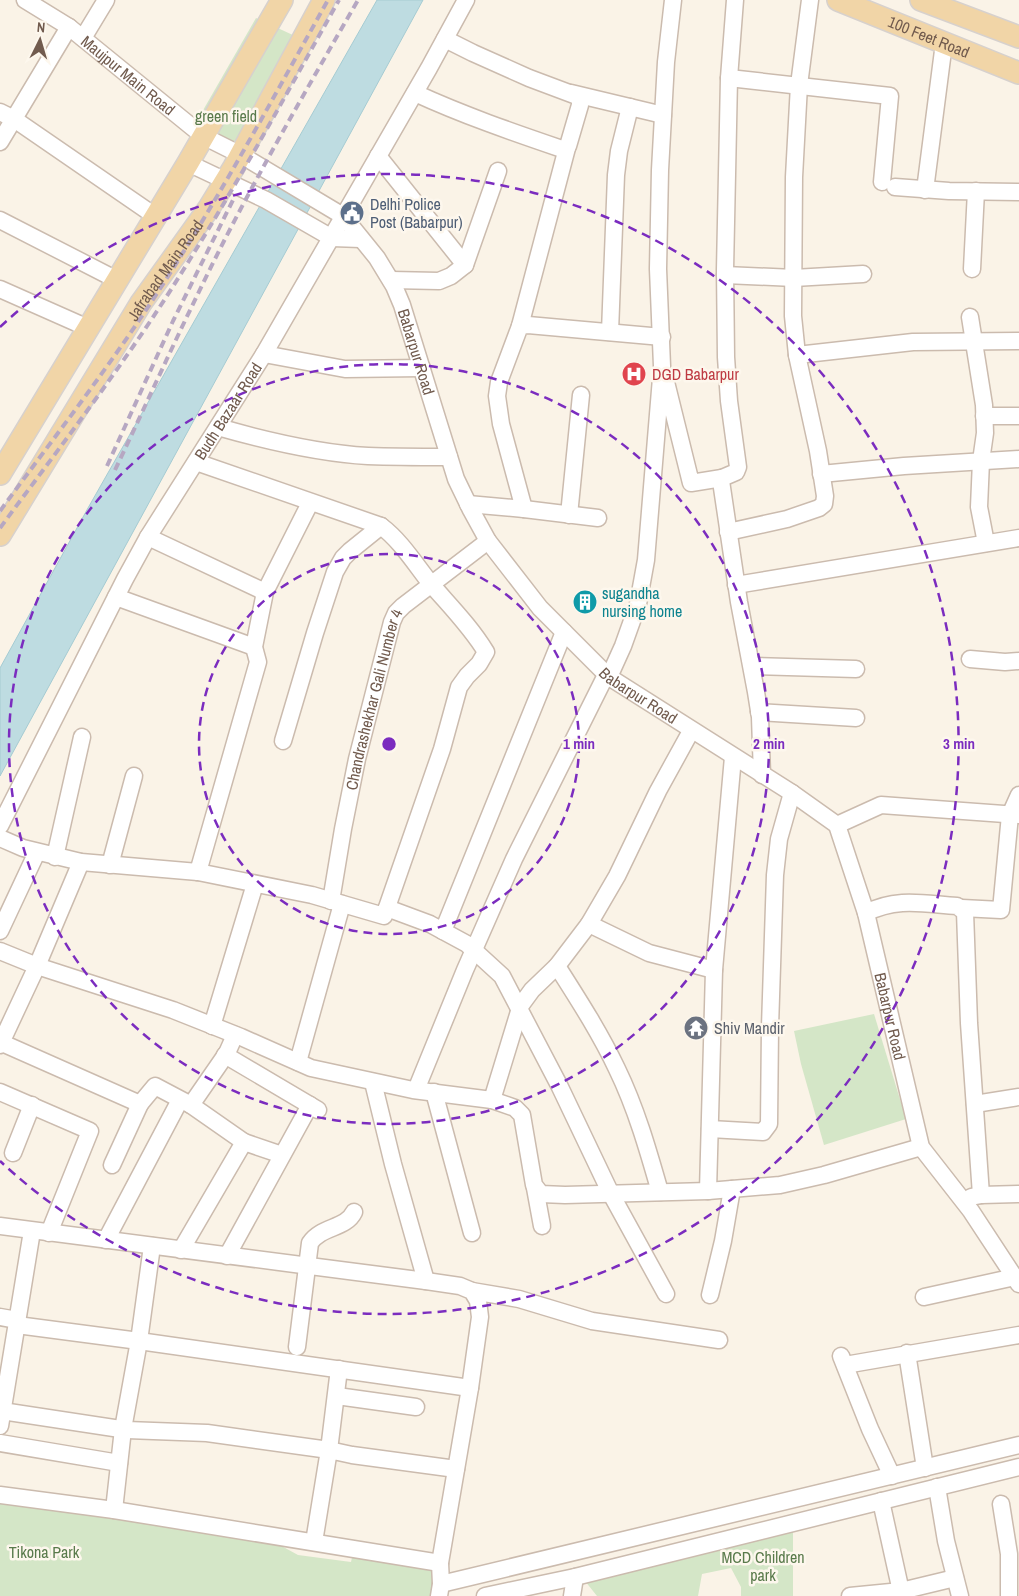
<svg xmlns="http://www.w3.org/2000/svg" width="1019" height="1596" viewBox="0 0 1019 1596" font-family="'Archivo Narrow',sans-serif">
<style>
.green{fill:#d4e6c7}
.water{fill:#bedce1;stroke:#a5cbd2}
.lines{fill:none;stroke-linecap:round;stroke-linejoin:round}
.minor-casing{stroke:#cbbbae;stroke-width:19}
.major-casing{stroke:#d7d1cd;stroke-width:24}
.minor{stroke:#fff;stroke-width:16}
.major{stroke:#f1d5a7;stroke-width:21}
.rail{stroke:#b6a7c2;stroke-width:4;stroke-dasharray:8 5;stroke-linecap:butt}
.ring{fill:none;stroke:#7b2cbf;stroke-width:2.5;stroke-dasharray:9 6}
.labels{text-anchor:middle;dominant-baseline:central;stroke-width:5;stroke-linejoin:round;paint-order:stroke}
.street-label{font-size:16px;fill:#715b4e;stroke:#fdf7ed}
.park-label{font-size:16px;fill:#597a4b;stroke:#fdf7ed}
.service-label{font-size:16px;fill:#4e5e75;stroke:#fdf7ed;text-anchor:start}
.health-label{font-size:16px;fill:#be3a42;stroke:#fdf7ed;text-anchor:start}
.culture-label{font-size:16px;fill:#0d838f;stroke:#fdf7ed;text-anchor:start}
.worship-label{font-size:16px;fill:#5b616d;stroke:#fdf7ed;text-anchor:start}
.centre{fill:#7b2cbf;stroke:#fdf7ed;stroke-width:2.5}
.ring-label{font-size:15px;text-anchor:middle;font-weight:bold;fill:#7b2cbf;stroke:#fdf7ed;stroke-width:5;stroke-linejoin:round;paint-order:stroke}
</style>
<rect width="100%" height="100%" fill="#faf3e7"/>
<!-- green -->
<g class="green">
<path d="M256,18L295,36L231,156L198,119Z"/>
<path d="M874,1014L906,1119L824,1145L801,1064L794,1031Z"/>
<path d="M0,1501L276,1543L298,1555L351,1562L353,1553L427,1560L434,1574L432,1596H0Z"/>
<path d="M793,1527V1596H741V1587L731,1568L702,1574L698,1596H597L585,1581Z"/>
</g>
<!-- water -->
<path class="water" d="M377,0H423L0,776V668L88,508Z"/>
<g class="lines">
<defs>
<g id="minor">
<path id="s1" d="M25,0L69,27L203,136L241,155L343,216L377,258L394,286L402,305L456,479L471,510L488,541L540,608L609,677L792,793L837,825L866,913L921,1147L971,1211L1019,1284"/>
<path d="M735,0L729,78L725,270L726,357L729,401L738,467L736,472L722,478L721,481L739,602L756,692L760,717L762,775"/>
<path d="M83,38L106,0"/>
<path d="M729,78L890,96L882,182"/>
<path d="M415,93C463,115 512,132 562,149L568,146L580,105V101L577,96L529,78L473,53L445,39"/>
<path d="M571,93L663,115"/>
<path d="M0,112L14,119L155,216"/>
<path d="M0,142L69,27"/>
<path d="M378,156L465,265"/>
<path d="M188,163L266,200L332,238L361,239"/>
<path d="M895,187L949,191L1019,192"/>
<path d="M925,190L944,43"/>
<path d="M0,220L117,280"/>
<path d="M972,269L976,191"/>
<path d="M725,275L794,278L863,274"/>
<path d="M391,280L439,281L451,276L465,265L498,171"/>
<path d="M0,289L88,328"/>
<path d="M970,317L984,405L985,433L981,461L979,507L986,543"/>
<path d="M520,326L567,148"/>
<path d="M610,332L616,175L619,151L630,107"/>
<path d="M264,354L345,369L422,368"/>
<path d="M797,355L913,342L1019,341"/>
<path d="M665,378L691,483L722,478"/>
<path d="M984,416H1019"/>
<path d="M218,427C267,441 317,453 368,456C395,457 422,457 449,457"/>
<path d="M821,474L904,466L1019,459"/>
<path d="M468,504L524,509L501,424L497,396L499,382L520,326L528,325L662,337"/>
<path d="M524,509L598,518"/>
<path d="M569,515L581,395"/>
<path d="M728,532L787,519L819,508L824,504L825,496L818,451L797,355L793,316L794,177L799,85L810,0"/>
<path d="M148,537L265,592"/>
<path d="M736,585L1019,538"/>
<path d="M116,597L254,647"/>
<path d="M970,659L1005,662L1019,661"/>
<path d="M752,666L856,669"/>
<path d="M609,677L623,646L638,604L646,560L662,366L658,269L660,170L666,62L673,0"/>
<path d="M759,712L856,718"/>
<path d="M283,741L315,633L335,572L343,558L350,551L381,526"/>
<path d="M837,825L881,805L1019,815"/>
<path id="s2" d="M0,826L125,579L148,537L264,354L429,68L466,0"/>
<path d="M0,838L23,848L81,862L198,872L312,895L384,916L442,749L459,687L467,676L479,664L486,652C471,627 450,606 431,584C415,564 401,541 381,526L196,462"/>
<path d="M55,857L82,737"/>
<path d="M110,865L134,776"/>
<path d="M198,872L258,662L254,647L265,592L310,503"/>
<path id="s3" d="M331,901L343,829L357,759L392,622L396,613L403,606L488,541"/>
<path d="M387,908L430,924L467,944L502,976L559,1085L611,1194L666,1294"/>
<path d="M962,908L1001,910L1010,815L1019,795"/>
<path d="M866,913C897,897 924,904 957,906L965,912L969,1023L981,1195"/>
<path d="M589,924L649,953L714,970"/>
<path d="M0,931L37,852"/>
<path d="M443,931L564,632"/>
<path d="M0,951L37,966L173,1010L241,1037L311,1068L413,1090L492,1100L515,1108L522,1115L534,1185L541,1194L565,1195L708,1191L780,1185L824,1175L921,1147"/>
<path d="M557,966C578,999 600,1033 617,1069C636,1108 648,1150 660,1192"/>
<path d="M212,1026L255,884"/>
<path d="M0,1042L140,1104L155,1086L191,1105L227,1053L235,1035"/>
<path d="M0,1045L37,966L81,862"/>
<path d="M225,1055L318,1110"/>
<path d="M298,1062L342,904"/>
<path d="M373,1082L393,1164L426,1281"/>
<path d="M416,1090L465,970L514,859L606,675"/>
<path d="M0,1092L90,1131L49,1233"/>
<path d="M434,1092L472,1233"/>
<path d="M492,1100L521,1005L532,990L557,966L589,924L617,876L658,791L691,731"/>
<path d="M975,1104L1019,1097"/>
<path d="M191,1105L244,1142L282,1155"/>
<path d="M710,1129L763,1132L769,1124L770,1027L775,875L779,839L792,793"/>
<path d="M13,1153L32,1105"/>
<path d="M112,1165L140,1104"/>
<path d="M535,1188L542,1226"/>
<path d="M708,1191L714,970L733,757"/>
<path d="M971,1197L981,1195L1019,1194"/>
<path d="M0,1226L426,1281L460,1286L472,1291L478,1301L480,1317L470,1388L440,1563L441,1584L439,1596"/>
<path d="M106,1240L180,1100"/>
<path d="M181,1250L244,1142"/>
<path d="M227,1256L310,1105"/>
<path d="M472,1291L519,1299L592,1321L719,1340"/>
<path d="M710,1295L723,1241L732,1189"/>
<path d="M924,1297L1015,1277"/>
<path d="M0,1317L17,1320"/>
<path d="M17,1325L139,1341L470,1388"/>
<path d="M297,1347L310,1243C321,1226 346,1229 354,1212"/>
<path d="M907,1353L925,1468"/>
<path d="M841,1356L870,1429L892,1476"/>
<path d="M845,1365L1019,1335"/>
<path d="M337,1396L416,1407"/>
<path d="M2,1411L127,1430L207,1433L329,1450L339,1369"/>
<path d="M0,1426L32,1231"/>
<path d="M0,1443L119,1463"/>
<path d="M937,1487L946,1541L960,1596"/>
<path d="M0,1495L114,1510L440,1563"/>
<path d="M881,1501L902,1596"/>
<path d="M1001,1504L1009,1554V1596"/>
<path d="M114,1510L123,1429L139,1341L152,1246"/>
<path d="M314,1542L329,1450L352,1455L456,1469"/>
<path d="M441,1584L1019,1445"/>
<path d="M485,1596L575,1577L1019,1467"/>
<path d="M572,1596L575,1577"/>
<path d="M850,1596L901,1591L955,1578"/>
</g>
<g id="major">
<path id="s4" d="M838,0L1019,73"/>
<path d="M921,0L1019,37"/>
<path d="M0,474L188,163L282,0"/>
<path id="s5" d="M0,535L141,303L209,208L234,167L324,0"/>
</g>
</defs>
<!-- minor casing -->
<use href="#minor" class="minor-casing"/>
<!-- major casing -->
<use href="#major" class="major-casing"/>
<!-- minor -->
<use href="#minor" class="minor"/>
<!-- major -->
<use href="#major" class="major"/>
<!-- rail -->
<g class="rail">
<path d="M107,466L173,321L233,200"/>
<path d="M115,470C151,394 186,316 224,241C266,159 312,80 358,0"/>
<path d="M0,511C47,447 96,384 140,319C209,217 268,107 328,0"/>
<path d="M0,528C62,444 127,361 182,272C238,183 288,91 339,0"/>
</g>
</g>
<!-- distance rings -->
<g class="ring">
<circle cx="389" cy="744" r="190"/>
<circle cx="389" cy="744" r="380"/>
<path d="M0 327A570 570 0 1 1 0 1161"/>
</g>
<!-- icons -->
<defs>
<symbol id="civic-disc" viewBox="-11 -11 22 22"><circle r="9.5" fill="#5c6f8a" stroke="#fdf7ed"/><path d="M-.6-6.5H3V-4.5H.6V-3L4-1V1h2V6H-6V1h2V-1L-.6-3ZM-1.2 2.5V6h2.4V2.5Z" fill="#fff"/></symbol>
<symbol id="hospital-disc" viewBox="-11 -11 22 22"><circle r="9.5" fill="#e0444e" stroke="#fdf7ed"/><path d="M-5-5h3v3.5h4V-5h3V5h-3V1.5h-4V5h-3Z" fill="#fff"/></symbol>
<symbol id="building-disc" viewBox="-11 -11 22 22"><circle r="9.5" fill="#0f9aa8" stroke="#fdf7ed"/><path d="M-4-6H4V6H1V3H-1V6H-4ZM-2.5-4.3h1.7v1.8h-1.7ZM.8-4.3h1.7v1.8H.8ZM-2.5-1h1.7V.8h-1.7ZM.8-1h1.7V.8H.8Z" fill="#fff"/></symbol>
<symbol id="temple-disc" viewBox="-11 -11 22 22"><circle r="9.5" fill="#6b7280" stroke="#fdf7ed"/><path d="M0-6L5-2H3V0L6.5 2.5H4V6H1.5V3h-3V6H-4V2.5H-6.5L-3 0V-2H-5Z" fill="#fff"/></symbol>
</defs>
<g fill-rule="evenodd">
<use href="#civic-disc" x="338" y="199" width="28" height="28"/>
<use href="#hospital-disc" x="620" y="360" width="28" height="28"/>
<use href="#building-disc" x="571" y="588" width="28" height="28"/>
<use href="#temple-disc" x="682" y="1014" width="28" height="28"/>
</g>
<g class="labels">
<!-- street labels -->
<g class="street-label">
<text stroke="none"><textPath href="#s4" startOffset="98">100 Feet Road</textPath></text>
<text stroke="none"><textPath href="#s1" startOffset="128">Maujpur Main Road</textPath></text>
<text stroke="none"><textPath href="#s5" startOffset="312">Jafrabad Main Road</textPath></text>
<text stroke="none"><textPath href="#s1" startOffset="542">Babarpur Road</textPath></text>
<text stroke="none"><textPath href="#s2" startOffset="474">Budh Bazaar Road</textPath></text>
<text stroke="none"><textPath href="#s1" startOffset="962">Babarpur Road</textPath></text>
<text stroke="none"><textPath href="#s3" startOffset="206">Chandrashekhar Gali Number 4</textPath></text>
<text stroke="none"><textPath href="#s1" startOffset="1398">Babarpur Road</textPath></text>
</g>
<!-- park labels -->
<g class="park-label">
<text x="226" y="116">green field</text>
<text x="44" y="1552">Tikona Park</text>
<text x="763" y="1557">MCD Children<tspan x="763" dy="18">park</tspan></text>
</g>
<!-- service labels -->
<g class="service-label">
<text x="370" y="204">Delhi Police<tspan x="370" dy="18">Post (Babarpur)</tspan></text>
</g>
<!-- health labels -->
<g class="health-label">
<text x="652" y="374">DGD Babarpur</text>
</g>
<!-- culture labels -->
<g class="culture-label">
<text x="602" y="593">sugandha<tspan x="602" dy="18">nursing home</tspan></text>
</g>
<!-- worship labels -->
<g class="worship-label">
<text x="714" y="1028">Shiv Mandir</text>
</g>
</g>
<circle cx="389" cy="744" r="8" class="centre"/>
<g class="ring-label">
<text x="579" y="749">1 min</text>
<text x="769" y="749">2 min</text>
<text x="959" y="749">3 min</text>
</g>
<!-- north arrow -->
<g transform="translate(40 40) rotate(5)" stroke="#fdf7ed" stroke-width="4" paint-order="stroke">
<path d="M0-4L9 19L0 12L-9 19Z" fill="#715b4e"/>
<text y="-8" font-size="14" font-weight="bold" text-anchor="middle" fill="#715b4e">N</text>
</g>
</svg>
